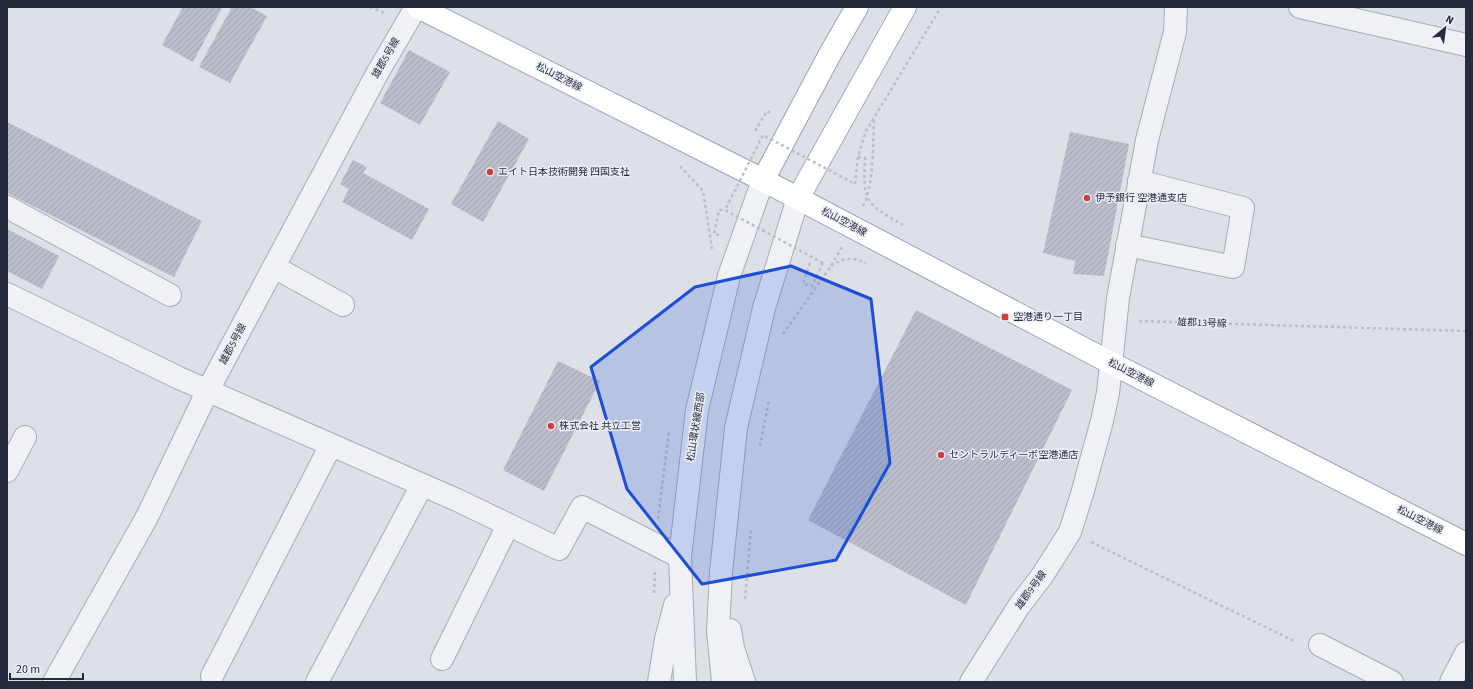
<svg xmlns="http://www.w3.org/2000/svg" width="1473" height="689" viewBox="0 0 1473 689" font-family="'Source Sans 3','Noto Sans JP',sans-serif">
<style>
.building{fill:url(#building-hatch)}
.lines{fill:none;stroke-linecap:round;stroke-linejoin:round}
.minor-casing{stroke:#a6aab4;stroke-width:24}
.major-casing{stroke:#9ca2b3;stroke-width:24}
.path{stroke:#bbbec5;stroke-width:2.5;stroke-dasharray:3 3;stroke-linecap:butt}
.minor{stroke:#eff1f5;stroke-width:22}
.major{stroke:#fff;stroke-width:22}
.path-bridge{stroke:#bbbec5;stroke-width:2.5;stroke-dasharray:3 3;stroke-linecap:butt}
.marked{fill:#1d4ed8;fill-opacity:0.2;stroke:#1d4ed8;stroke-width:3;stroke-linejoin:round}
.poi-dot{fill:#cf3f42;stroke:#eceff5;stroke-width:1.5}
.labels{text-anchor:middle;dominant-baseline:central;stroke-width:3;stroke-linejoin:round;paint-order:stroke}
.street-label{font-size:10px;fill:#262c3e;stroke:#eceff5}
.poi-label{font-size:10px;fill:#262c3e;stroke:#eceff5;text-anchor:start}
</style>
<defs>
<pattern id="building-hatch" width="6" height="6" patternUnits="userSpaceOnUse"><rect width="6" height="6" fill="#babeca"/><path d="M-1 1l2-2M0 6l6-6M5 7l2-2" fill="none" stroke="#a0a3af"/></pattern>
</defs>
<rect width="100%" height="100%" fill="#dde0e7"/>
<!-- building -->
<g class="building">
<path d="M183,7L222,8L193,62L162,45Z"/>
<path d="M232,7H250L267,16L230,83L199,67Z"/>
<path d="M409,50L450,72L420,125L380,103Z"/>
<path d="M498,121L529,139L483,222L451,204Z"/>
<path d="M7,122L202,221L174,277L7,193Z"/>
<path d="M1070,132L1129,144L1104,276L1073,274L1075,261L1043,253Z"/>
<path d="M353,160L367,167L363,173L429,209L412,240L342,202L349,189L340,184Z"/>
<path d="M7,229L59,256L42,289L7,271Z"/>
<path d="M916,310L1072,390L966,605L808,520Z"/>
<path d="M558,361L600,381L544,491L503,470Z"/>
</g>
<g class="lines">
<defs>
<g id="minor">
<path d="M1300,7L1466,45"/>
<path d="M7,207L170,295"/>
<path d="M1127,245L1233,267L1243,208L1139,181"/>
<path d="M274,267L343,305"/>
<path d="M7,294L179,378L457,500L559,549L582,507L680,557"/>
<path d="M7,471L25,437"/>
<path d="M730,630L733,648L744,682"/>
<path d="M1320,645L1392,682"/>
<path d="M442,659L508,525"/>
<path d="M212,676L331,445"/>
<path d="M54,682L147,517L208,390L378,72L416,7"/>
<path d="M317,682L422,485"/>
<path d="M659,682L666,639L675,605"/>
<path d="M685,682L680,557L697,410L729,276L763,180"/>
<path d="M723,682L718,631L721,572L736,428L764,308L798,198"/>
<path d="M971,682L1019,606L1042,576L1070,532L1082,494L1102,421L1108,393L1118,298L1147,140L1175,32L1176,7"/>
<path d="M1451,682L1466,653"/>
</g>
<g id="major">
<path d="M418,7L763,180L1111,363L1466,544"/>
<path d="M763,180L830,54L857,7"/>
<path d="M798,198L905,7"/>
</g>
</defs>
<!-- minor casing -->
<use href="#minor" class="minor-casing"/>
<!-- major casing -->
<use href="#major" class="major-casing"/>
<!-- path -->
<g class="path">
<path d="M370,7L385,13"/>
<path d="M755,131L767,111L773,114"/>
<path d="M858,157L865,158C863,203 865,203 903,225"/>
<path d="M680,166L703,191L712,249"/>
<path d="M855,184L858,157L866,131L941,7"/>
<path d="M863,206C874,186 873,143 874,119"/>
<path d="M719,235L714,234L719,210H725"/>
<path d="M810,263L803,284L812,286L823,263"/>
<path d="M831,266C844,258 850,256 866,263"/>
<path d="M1139,321L1466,331"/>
<path d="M783,334L831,266L842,247"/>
<path d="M760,446L769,400"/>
<path d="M658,519L669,431"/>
<path d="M1091,542L1296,642"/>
<path d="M654,593L655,572"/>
<path d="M745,599L751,528"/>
</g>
<!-- minor -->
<use href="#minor" class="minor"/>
<!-- major -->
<use href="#major" class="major"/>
<!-- path-bridge -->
<path class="path-bridge" d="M823,263L725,210L763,135L855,184"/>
</g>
<!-- marked area -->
<path class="marked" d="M791,266L871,299L890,463L836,560L702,584L627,489L591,367L695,287Z"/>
<!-- markers -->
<g class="poi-dot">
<circle cx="490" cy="172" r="4"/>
<circle cx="1087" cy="198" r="4"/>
<rect x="1001" y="313" width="8" height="8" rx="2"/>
<circle cx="551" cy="426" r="4"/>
<circle cx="941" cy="455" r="4"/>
</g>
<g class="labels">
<!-- street labels -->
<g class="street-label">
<text transform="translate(386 58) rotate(-60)">雄郡5号線</text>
<text transform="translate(559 77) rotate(27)">松山空港線</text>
<text transform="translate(844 222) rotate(28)">松山空港線</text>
<text transform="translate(1202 323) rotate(2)">雄郡13号線</text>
<text transform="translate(233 344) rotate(-62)">雄郡5号線</text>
<text transform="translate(1131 373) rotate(27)">松山空港線</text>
<text transform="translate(696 427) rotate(-81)">松山環状線西部</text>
<text transform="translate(1420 520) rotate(27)">松山空港線</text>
<text transform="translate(1031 590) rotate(-54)">雄郡9号線</text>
</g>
<!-- poi labels -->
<g class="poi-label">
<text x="498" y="172">エイト日本技術開発 四国支社</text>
<text x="1095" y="198">伊予銀行 空港通支店</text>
<text x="1013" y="317">空港通り一丁目</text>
<text x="559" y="426">株式会社 共立工営</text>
<text x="949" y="455">セントラルディーボ空港通店</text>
</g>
</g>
<!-- border -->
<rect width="1473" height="689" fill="none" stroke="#262c3e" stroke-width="16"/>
<!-- north arrow -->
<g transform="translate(1445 28) rotate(29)" stroke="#eceff5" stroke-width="3" paint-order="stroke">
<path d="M0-3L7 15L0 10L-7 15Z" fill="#262c3e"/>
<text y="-6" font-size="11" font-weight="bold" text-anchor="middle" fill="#262c3e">N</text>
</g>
<!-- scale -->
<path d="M10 673v6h73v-6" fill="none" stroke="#262c3e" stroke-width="2"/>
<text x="16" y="673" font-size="12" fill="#262c3e" stroke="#eceff5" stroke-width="3" paint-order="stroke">20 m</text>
</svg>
